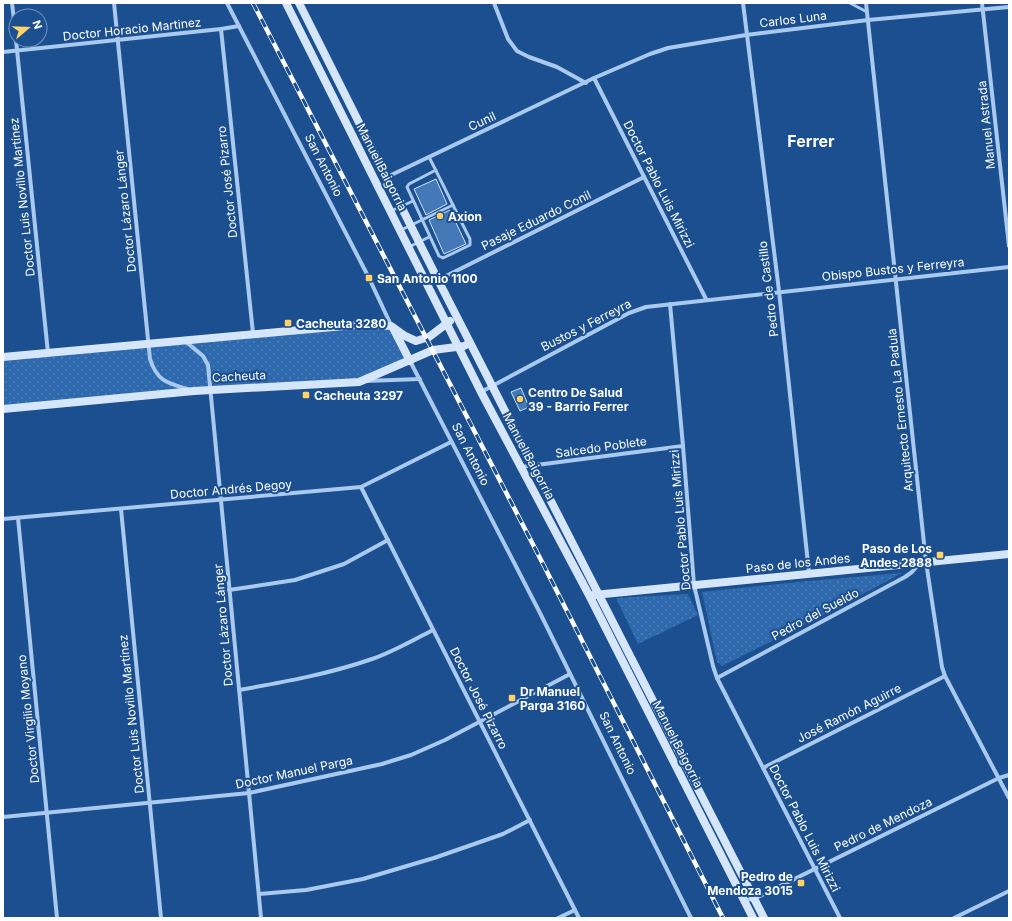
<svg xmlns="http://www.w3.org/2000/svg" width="1012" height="921" viewBox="0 0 1012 921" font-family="Inter,sans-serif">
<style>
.park{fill:url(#park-dots)}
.building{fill:#4478b7;stroke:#cfe3fa}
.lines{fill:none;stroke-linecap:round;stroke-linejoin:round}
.lane{stroke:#a9c9ee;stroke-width:3}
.street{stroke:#a9c9ee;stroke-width:4}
.secondary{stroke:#d6e6fa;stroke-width:8}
.rail-casing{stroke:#fff;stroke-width:4.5}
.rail{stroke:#1b4f8f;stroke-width:3;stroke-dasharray:9;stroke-linecap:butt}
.poi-dot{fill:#ffd166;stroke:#1b4f8f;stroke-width:1.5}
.labels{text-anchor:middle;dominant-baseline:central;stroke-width:4;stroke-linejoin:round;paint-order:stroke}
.street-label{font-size:12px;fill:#fff;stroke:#1b4f8f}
.poi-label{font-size:12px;font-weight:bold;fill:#fff;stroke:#1b4f8f;text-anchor:start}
.district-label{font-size:16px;font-weight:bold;fill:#fff;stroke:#1b4f8f}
</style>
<defs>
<pattern id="park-dots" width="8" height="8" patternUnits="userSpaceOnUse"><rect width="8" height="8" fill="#2e69ad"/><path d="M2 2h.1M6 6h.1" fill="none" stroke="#4d80b9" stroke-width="1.8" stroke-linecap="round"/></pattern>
</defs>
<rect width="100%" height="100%" fill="#1b4f8f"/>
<!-- park -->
<g class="park">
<path d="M391,326L410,361L371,378L3,409V357Z"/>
<path d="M902,573L822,616L722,666L717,662L702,592L808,581Z"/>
<path d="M688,594L698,615L638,644L616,598Z"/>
</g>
<!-- building -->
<g class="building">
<path d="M436,179L447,204L426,215L414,189Z"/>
<path d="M450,210L466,244L444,254L429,220Z"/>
<path d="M521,388L529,407L520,411L511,392Z"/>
</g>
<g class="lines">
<!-- lane -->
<g class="lane">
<path d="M850,3L867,12"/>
<path d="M429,157C443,184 456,212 470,239V245L443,258L439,256L407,187L409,184L436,170"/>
<path d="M391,211L413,201"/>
<path d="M401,230L453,205"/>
<path d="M409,247L429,237"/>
</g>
<!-- street -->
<g class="street">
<path d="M12,3L16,37"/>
<path d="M114,3L150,359C157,381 167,383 187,389"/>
<path d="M227,3L369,278L391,325"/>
<path d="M494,3L508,39L517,51L529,57L557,67L586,83"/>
<path d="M743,3L779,291L809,573"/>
<path d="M866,3L926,562L942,667L945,676L1009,798"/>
<path d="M982,3L1009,246"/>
<path d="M221,29L253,333"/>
<path d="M16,40L48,353"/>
<path d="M3,52L221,29L239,26"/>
<path d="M594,78L706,299"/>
<path d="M387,177L594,78L650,54L668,48L746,35L868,20L1009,7"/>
<path d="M438,280L644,177"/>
<path d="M670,304L683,446L694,585L713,666L717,678L840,918"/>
<path d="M185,341L203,356L208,365L261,918"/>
<path d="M410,361L540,613L691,918"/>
<path d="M366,381L420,379"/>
<path d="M481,392L629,313L646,307L1009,267"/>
<path d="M521,467L683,446"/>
<path d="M361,487L579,918"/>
<path d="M121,509L161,918"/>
<path d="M18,518L57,918"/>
<path d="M3,519L361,487L451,442"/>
<path d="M229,590L295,580L344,564L388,540"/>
<path d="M717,678L905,577L912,572L920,563"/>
<path d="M239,690C284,682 329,674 372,659C393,652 413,640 433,630"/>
<path d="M763,768L945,676"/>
<path d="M3,817L249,793L382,764L411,755L445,740L570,674"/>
<path d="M259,894L306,890L363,879L434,858L503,834L530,820"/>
<path d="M744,900L754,899L999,778L1009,775"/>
<path d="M558,918L575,910"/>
<path d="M954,918L1009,891"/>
</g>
<!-- secondary -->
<g class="secondary">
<path d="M286,3L481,392L589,595L753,918"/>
<path d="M299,3L438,280L764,918"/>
<path d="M393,328L410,361"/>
<path d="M3,357L366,324L391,326L405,336L416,341L429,337L450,321"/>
<path d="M3,409L194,391L359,382L433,350L464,346L470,343"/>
<path d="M594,595L1009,554"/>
</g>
<defs>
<path id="rail" d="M253,3L541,560L723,918"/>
</defs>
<!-- rail casing -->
<use href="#rail" class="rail-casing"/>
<!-- rail -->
<use href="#rail" class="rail"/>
</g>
<!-- markers -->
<g class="poi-dot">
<circle cx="440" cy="216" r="4"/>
<rect x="365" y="274" width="8" height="8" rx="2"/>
<rect x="284" y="319" width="8" height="8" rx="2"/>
<rect x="302" y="391" width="8" height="8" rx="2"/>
<circle cx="520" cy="399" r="4"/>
<rect x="936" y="551" width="8" height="8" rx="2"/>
<rect x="508" y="694" width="8" height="8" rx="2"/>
<rect x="797" y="879" width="8" height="8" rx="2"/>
</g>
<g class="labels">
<!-- street labels -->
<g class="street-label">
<text transform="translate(793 19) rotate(-7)">Carlos Luna</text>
<text transform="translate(132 29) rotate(-6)">Doctor Horacio Martinez</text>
<text transform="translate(482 121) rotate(-25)">Cunil</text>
<text transform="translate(986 125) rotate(-96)">Manuel Astrada</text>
<text transform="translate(324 165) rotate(63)">San Antonio</text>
<text transform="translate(382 167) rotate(63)">Manuel Baigorria</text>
<text transform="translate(227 182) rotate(-96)">Doctor José Pizarro</text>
<text transform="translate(659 184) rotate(63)">Doctor Pablo Luis Mirizzi</text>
<text transform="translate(22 197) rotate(-96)">Doctor Luis Novillo Martínez</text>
<text transform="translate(125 211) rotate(-96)">Doctor Lázaro Lánger</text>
<text transform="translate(536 220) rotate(-26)">Pasaje Eduardo Conil</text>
<text transform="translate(893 269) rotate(-6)">Obispo Bustos y Ferreyra</text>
<text transform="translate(768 289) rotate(-97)">Pedro de Castillo</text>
<text transform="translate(586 325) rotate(-27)">Bustos y Ferreyra</text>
<text transform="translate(239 376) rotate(-3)">Cacheuta</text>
<text transform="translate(900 410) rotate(-96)">Arquitecto Ernesto La Padula</text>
<text transform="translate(601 447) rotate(-8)">Salcedo Poblete</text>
<text transform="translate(471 454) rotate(63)">San Antonio</text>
<text transform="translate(529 456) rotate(62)">Manuel Baigorria</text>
<text transform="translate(231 489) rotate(-5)">Doctor Andrés Degoy</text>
<text transform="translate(680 520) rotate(-95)">Doctor Pablo Luis Mirizzi</text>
<text transform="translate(798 563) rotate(-6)">Paso de los Andes</text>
<text transform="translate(815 614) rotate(-28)">Pedro del Sueldo</text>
<text transform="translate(223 625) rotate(-95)">Doctor Lázaro Lánger</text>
<text transform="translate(479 698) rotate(63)">Doctor José Pizarro</text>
<text transform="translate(849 713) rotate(-27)">José Ramón Aguirre</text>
<text transform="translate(131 714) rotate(-96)">Doctor Luis Novillo Martínez</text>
<text transform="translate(28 719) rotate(-96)">Doctor Virgilio Moyano</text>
<text transform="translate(618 743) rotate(64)">San Antonio</text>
<text transform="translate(678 744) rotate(63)">Manuel Baigorria</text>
<text transform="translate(294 772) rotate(-12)">Doctor Manuel Parga</text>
<text transform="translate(883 824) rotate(-26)">Pedro de Mendoza</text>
<text transform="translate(805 828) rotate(63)">Doctor Pablo Luis Mirizzi</text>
</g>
<!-- poi labels -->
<g class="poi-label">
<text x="448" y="216">Axion</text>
<text x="377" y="278">San Antonio 1100</text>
<text x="296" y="323">Cacheuta 3280</text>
<text x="528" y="392">Centro De Salud<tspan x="528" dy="14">39 - Barrio Ferrer</tspan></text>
<text x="314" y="395">Cacheuta 3297</text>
<text x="932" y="548" text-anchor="end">Paso de Los<tspan x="932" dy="14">Andes 2888</tspan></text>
<text x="520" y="691">Dr Manuel<tspan x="520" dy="14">Parga 3160</tspan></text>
<text x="793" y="876" text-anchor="end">Pedro de<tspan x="793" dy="14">Mendoza 3015</tspan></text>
</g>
<!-- district labels -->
<g class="district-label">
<text x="811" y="141">Ferrer</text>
</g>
</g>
<!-- border -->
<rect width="1012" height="921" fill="none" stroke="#ffffff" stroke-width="8"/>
<!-- north arrow -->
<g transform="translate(28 28) rotate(71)"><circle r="19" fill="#1b4f8f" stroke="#7695bc"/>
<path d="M0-3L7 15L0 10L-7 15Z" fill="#ffd166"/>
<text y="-6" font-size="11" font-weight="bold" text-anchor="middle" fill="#ffffff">N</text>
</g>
</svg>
